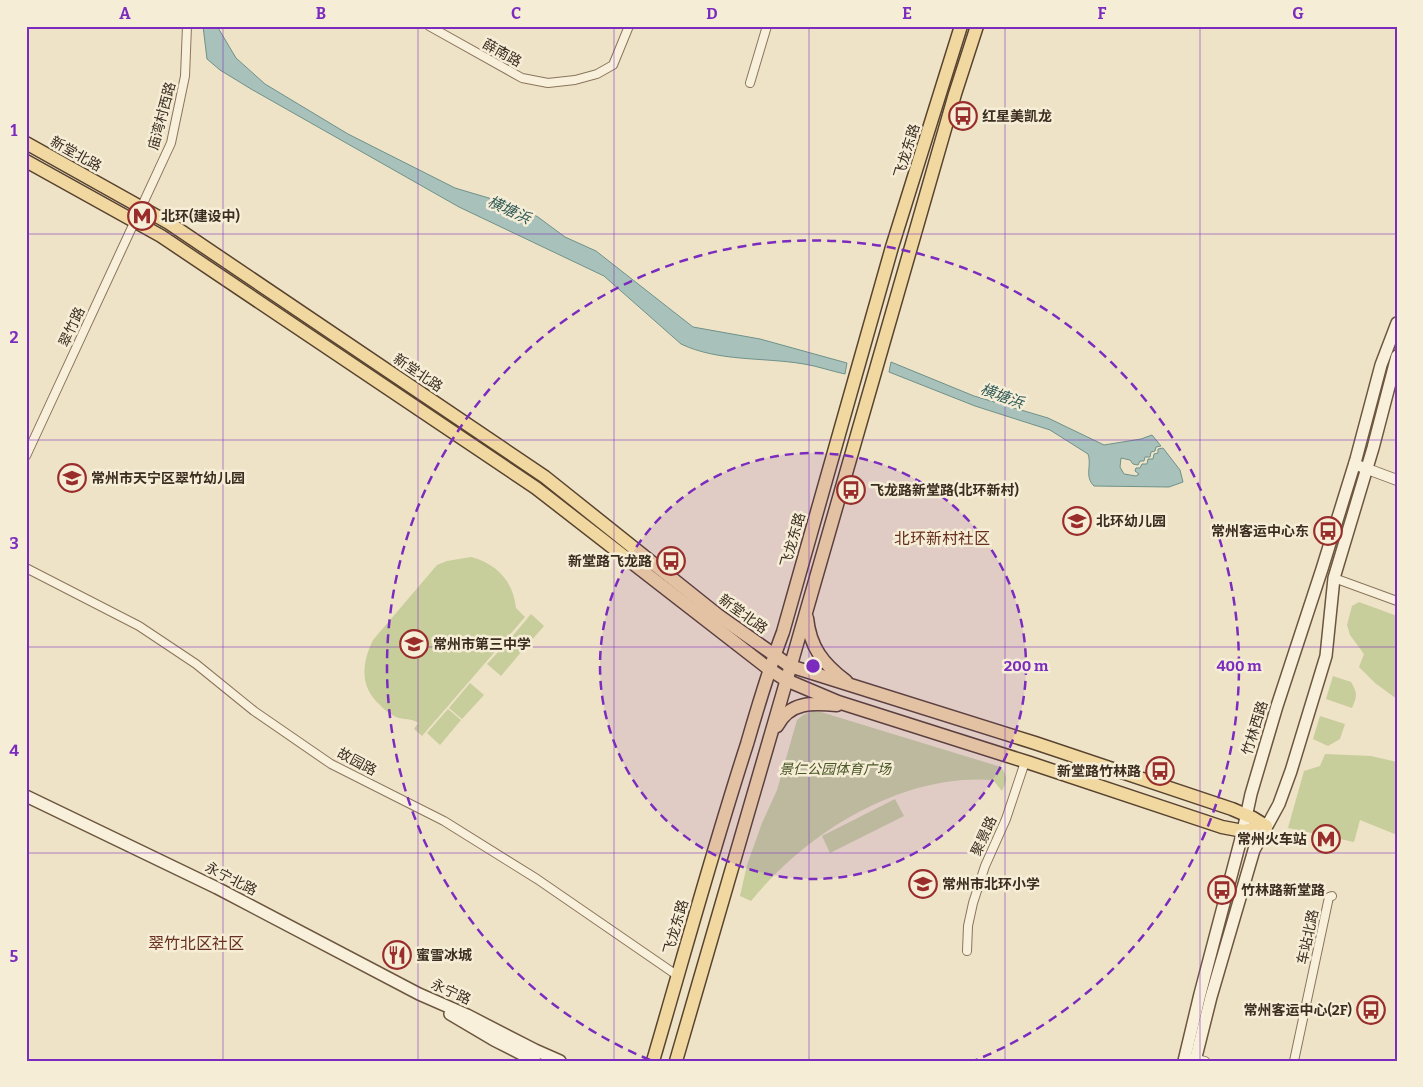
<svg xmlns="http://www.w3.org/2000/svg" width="1423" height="1087" viewBox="0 0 1423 1087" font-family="Bitter,'Noto Sans SC',serif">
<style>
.green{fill:#c7cd9b}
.water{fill:#a8c2bb;stroke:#6f9189}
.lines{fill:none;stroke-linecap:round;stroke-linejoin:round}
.minor-casing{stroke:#8a755c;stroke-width:10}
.tertiary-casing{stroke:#8a755c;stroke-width:12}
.secondary-casing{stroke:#6c563f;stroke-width:14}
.primary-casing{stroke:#584330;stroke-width:15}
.minor{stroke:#f9f0db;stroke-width:8}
.tertiary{stroke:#f9f0db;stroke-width:10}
.secondary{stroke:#f9f0db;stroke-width:11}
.primary{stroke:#f1d8a0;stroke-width:12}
.grid{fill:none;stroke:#7b2cbf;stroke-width:1;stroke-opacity:0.55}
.ring{fill:none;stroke:#7b2cbf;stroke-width:2.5;stroke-dasharray:9 6}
.labels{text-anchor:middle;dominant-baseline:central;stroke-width:5;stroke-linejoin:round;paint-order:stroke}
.street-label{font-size:14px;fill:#3b2d20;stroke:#f6edd7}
.poi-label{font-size:14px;font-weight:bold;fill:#3b2d20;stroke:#f6edd7;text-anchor:start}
.park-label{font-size:14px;font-style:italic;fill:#4a5727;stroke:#f6edd7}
.water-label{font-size:15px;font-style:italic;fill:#2f5a58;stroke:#f6edd7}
.quarter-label{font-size:16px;fill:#672f1f;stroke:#f6edd7}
.centre{fill:#7b2cbf;stroke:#f6edd7;stroke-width:2.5}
.ring-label{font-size:15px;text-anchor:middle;font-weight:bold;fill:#7b2cbf;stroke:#f6edd7;stroke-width:5;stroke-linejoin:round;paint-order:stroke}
.neatline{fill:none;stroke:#7b2cbf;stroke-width:2}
.grid-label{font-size:16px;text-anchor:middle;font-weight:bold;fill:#7b2cbf}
</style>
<rect width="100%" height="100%" fill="#eee3c7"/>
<!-- green -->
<g class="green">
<path d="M471,557C497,564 513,581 516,608L525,617L422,736L414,729L418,723C413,718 403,720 396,717C390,714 384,710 380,705C359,686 362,663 373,640L437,565L447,561Z"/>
<path d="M1359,602L1397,616V699L1375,683L1359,667L1364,654L1350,635L1347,625L1352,606Z"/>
<path d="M531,614L544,626L523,650L510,639Z"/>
<path d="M509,640L522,651L501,676L487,664Z"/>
<path d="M1333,676L1351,682C1358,694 1357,696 1352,708L1326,699Z"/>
<path d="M470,683L484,695L462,719L449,708Z"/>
<path d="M448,709L461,720L440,745L427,733Z"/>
<path d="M812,711L821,712L1001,767C1008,778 1007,780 1002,791L993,780C902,773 807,832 751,901L740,896L747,865L762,823L777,790L797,720L803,715Z"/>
<path d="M1320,716L1345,724L1340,739L1328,746L1313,739Z"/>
<path d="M1325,754L1371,756L1397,762V835L1360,820L1354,842L1288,828L1304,771L1320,766Z"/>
<path d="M895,799L904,816L830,853L822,836Z"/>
</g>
<!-- water -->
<g class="water">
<path d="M203,26H217L236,58L265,84L348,134L455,188L519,207L538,217L565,237L596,251L693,327L760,339L847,363L845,374C831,371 817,366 804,364C763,357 719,362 681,344L604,276L459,207L251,89L220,70L207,59Z"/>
<path d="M891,362L974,396L1048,418L1104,445L1141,439L1152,435L1161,446L1156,447L1155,451L1151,452L1150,457H1145L1144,461H1140L1138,465L1133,464L1130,460L1121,458L1120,467L1124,474L1136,476L1139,474L1135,471L1136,468H1140L1142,464H1147L1148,459H1153L1154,454L1158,453V449L1163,448L1180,470L1183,482L1169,487L1094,486C1084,476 1092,466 1088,454L1050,430L975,406L889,372Z"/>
</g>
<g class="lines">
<defs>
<g id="minor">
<path d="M429,26L522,78L548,83L575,80L597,74L613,65L629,26"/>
<path d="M750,83L767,26"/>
<path d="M26,456L171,143L185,76L187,26"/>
<path d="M26,568L139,626L196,664L254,711L331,764L444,821L537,879L678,976"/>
<path d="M1334,578L1397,601"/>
<path d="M967,951L968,926L973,903L985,866L1006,819L1025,762"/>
<path d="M1192,1058L1205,1061"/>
<path d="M1294,1061L1329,897L1332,896"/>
</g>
<path id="tertiary" d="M1354,464L1397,480"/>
<g id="secondary">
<path d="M26,796L217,888L419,994L467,1015L535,1050L560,1061"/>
<path d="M450,1014L494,1040L535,1061"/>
<path d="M1184,1061L1200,994L1243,831L1251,794L1277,706L1322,569L1356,459L1381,365L1397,323"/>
<path d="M1195,1061L1211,997L1254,850L1279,804L1291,771L1326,656L1334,578L1373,448L1397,356"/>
</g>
<g id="primary">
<path d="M26,143L169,223L545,477L719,616L790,666L1035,743L1232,809L1253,818L1266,826"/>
<path d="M26,161L161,236L536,488L769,669L786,680L838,702L1030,763L1222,827L1243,831L1266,826"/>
<path d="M807,618C810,647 823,664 846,681"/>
<path d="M777,726C790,701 813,703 837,705"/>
<path d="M653,1061C684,955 713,849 747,744C758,706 769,669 783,632L892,247L961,26"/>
<path d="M676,1061L782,696L955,94L977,26"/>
</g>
</defs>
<!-- minor casing -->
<use href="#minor" class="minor-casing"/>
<!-- tertiary casing -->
<use href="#tertiary" class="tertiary-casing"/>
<!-- secondary casing -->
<use href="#secondary" class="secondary-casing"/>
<!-- primary casing -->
<use href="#primary" class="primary-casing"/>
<!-- minor -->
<use href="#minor" class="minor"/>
<!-- tertiary -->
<use href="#tertiary" class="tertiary"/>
<!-- secondary -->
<use href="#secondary" class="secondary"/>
<!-- primary -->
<use href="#primary" class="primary"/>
</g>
<!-- grid -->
<path class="grid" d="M223,26V1061M418,26V1061M614,26V1061M809,26V1061M1005,26V1061M1200,26V1061M26,234H1397M26,440H1397M26,647H1397M26,853H1397"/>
<!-- distance rings -->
<circle cx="813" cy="666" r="213" fill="#7b2cbf" fill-opacity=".12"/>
<g class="ring">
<circle cx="813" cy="666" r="213"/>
<path d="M650 1060A426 426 0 1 1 976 1060"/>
</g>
<!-- icons -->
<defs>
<symbol id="bus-ring" viewBox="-11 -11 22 22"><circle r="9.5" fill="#f6edd7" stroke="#992d2c" stroke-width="1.5"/><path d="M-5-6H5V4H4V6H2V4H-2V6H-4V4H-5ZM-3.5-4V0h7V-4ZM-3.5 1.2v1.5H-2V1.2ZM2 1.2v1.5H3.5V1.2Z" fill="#992d2c"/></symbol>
<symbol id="metro-ring" viewBox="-11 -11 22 22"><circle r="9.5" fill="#f6edd7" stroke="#992d2c" stroke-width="1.5"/><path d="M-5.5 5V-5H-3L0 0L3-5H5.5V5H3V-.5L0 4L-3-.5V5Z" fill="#992d2c"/></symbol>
<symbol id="school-ring" viewBox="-11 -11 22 22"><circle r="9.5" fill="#f6edd7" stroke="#992d2c" stroke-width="1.5"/><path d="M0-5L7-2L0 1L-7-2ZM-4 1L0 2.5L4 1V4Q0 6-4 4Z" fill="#992d2c"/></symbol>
<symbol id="restaurant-ring" viewBox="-11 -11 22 22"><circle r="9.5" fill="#f6edd7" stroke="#992d2c" stroke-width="1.5"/><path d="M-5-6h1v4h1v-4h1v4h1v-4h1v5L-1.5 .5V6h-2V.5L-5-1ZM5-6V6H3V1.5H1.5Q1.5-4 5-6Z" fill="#992d2c"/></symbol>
</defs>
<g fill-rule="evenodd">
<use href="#bus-ring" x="947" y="100" width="32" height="32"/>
<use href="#metro-ring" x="126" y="200" width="32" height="32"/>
<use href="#school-ring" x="56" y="462" width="32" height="32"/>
<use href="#bus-ring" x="835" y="474" width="32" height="32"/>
<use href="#school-ring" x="1061" y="505" width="32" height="32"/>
<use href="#bus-ring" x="1312" y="515" width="32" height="32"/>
<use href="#bus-ring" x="655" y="545" width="32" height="32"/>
<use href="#school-ring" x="398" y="628" width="32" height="32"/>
<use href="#bus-ring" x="1144" y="755" width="32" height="32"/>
<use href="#metro-ring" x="1310" y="823" width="32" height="32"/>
<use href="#school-ring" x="907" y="868" width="32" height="32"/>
<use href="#bus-ring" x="1206" y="874" width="32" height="32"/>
<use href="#restaurant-ring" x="381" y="939" width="32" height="32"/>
<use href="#bus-ring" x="1355" y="994" width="32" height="32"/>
</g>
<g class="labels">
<!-- street labels -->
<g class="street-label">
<text transform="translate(502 53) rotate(29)">薛南路</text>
<text transform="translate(162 116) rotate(-75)">庙湾村西路</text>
<text transform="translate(907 151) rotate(-73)">飞龙东路</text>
<text transform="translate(76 154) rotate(29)">新堂北路</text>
<text transform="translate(72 327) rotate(-65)">翠竹路</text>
<text transform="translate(418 373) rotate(34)">新堂北路</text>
<text transform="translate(793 540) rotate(-74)">飞龙东路</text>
<text transform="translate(743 614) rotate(36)">新堂北路</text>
<text transform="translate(1255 728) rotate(-73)">竹林西路</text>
<text transform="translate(357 762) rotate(28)">故园路</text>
<text transform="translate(984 836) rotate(-66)">聚景路</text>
<text transform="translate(231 879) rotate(27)">永宁北路</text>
<text transform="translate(676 927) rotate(-74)">飞龙东路</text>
<text transform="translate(1308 937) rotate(-78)">车站北路</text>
<text transform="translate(451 992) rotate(24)">永宁路</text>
</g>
<!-- poi labels -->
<g class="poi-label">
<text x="982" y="116">红星美凯龙</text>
<text x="161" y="216">北环(建设中)</text>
<text x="91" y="478">常州市天宁区翠竹幼儿园</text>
<text x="870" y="490">飞龙路新堂路(北环新村)</text>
<text x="1096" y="521">北环幼儿园</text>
<text x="1309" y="531" text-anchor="end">常州客运中心东</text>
<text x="652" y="561" text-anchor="end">新堂路飞龙路</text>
<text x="433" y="644">常州市第三中学</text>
<text x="1141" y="771" text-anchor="end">新堂路竹林路</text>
<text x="1307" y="839" text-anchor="end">常州火车站</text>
<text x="942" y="884">常州市北环小学</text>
<text x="1241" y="890">竹林路新堂路</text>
<text x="416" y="955">蜜雪冰城</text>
<text x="1352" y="1010" text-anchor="end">常州客运中心(2F)</text>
</g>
<!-- park labels -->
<g class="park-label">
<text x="835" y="769">景仁公园体育广场</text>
</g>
<!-- water labels -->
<g class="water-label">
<text transform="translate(509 210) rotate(25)">横塘浜</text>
<text transform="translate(1002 396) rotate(20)">横塘浜</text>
</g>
<!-- quarter labels -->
<g class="quarter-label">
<text x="942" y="538">北环新村社区</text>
<text x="196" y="943">翠竹北区社区</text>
</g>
</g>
<circle cx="813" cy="666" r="8" class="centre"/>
<g class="ring-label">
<text x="1026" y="671">200 m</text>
<text x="1239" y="671">400 m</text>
</g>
<!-- border -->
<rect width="1423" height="1087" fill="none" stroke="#f6edd7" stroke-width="55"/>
<rect x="28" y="28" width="1368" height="1032" class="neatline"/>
<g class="grid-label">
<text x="125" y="19">A</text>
<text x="321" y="19">B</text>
<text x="516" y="19">C</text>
<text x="712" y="19">D</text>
<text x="907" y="19">E</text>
<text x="1102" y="19">F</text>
<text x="1298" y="19">G</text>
<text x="14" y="136">1</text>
<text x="14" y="343">2</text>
<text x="14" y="549">3</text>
<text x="14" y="756">4</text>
<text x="14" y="962">5</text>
</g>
</svg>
